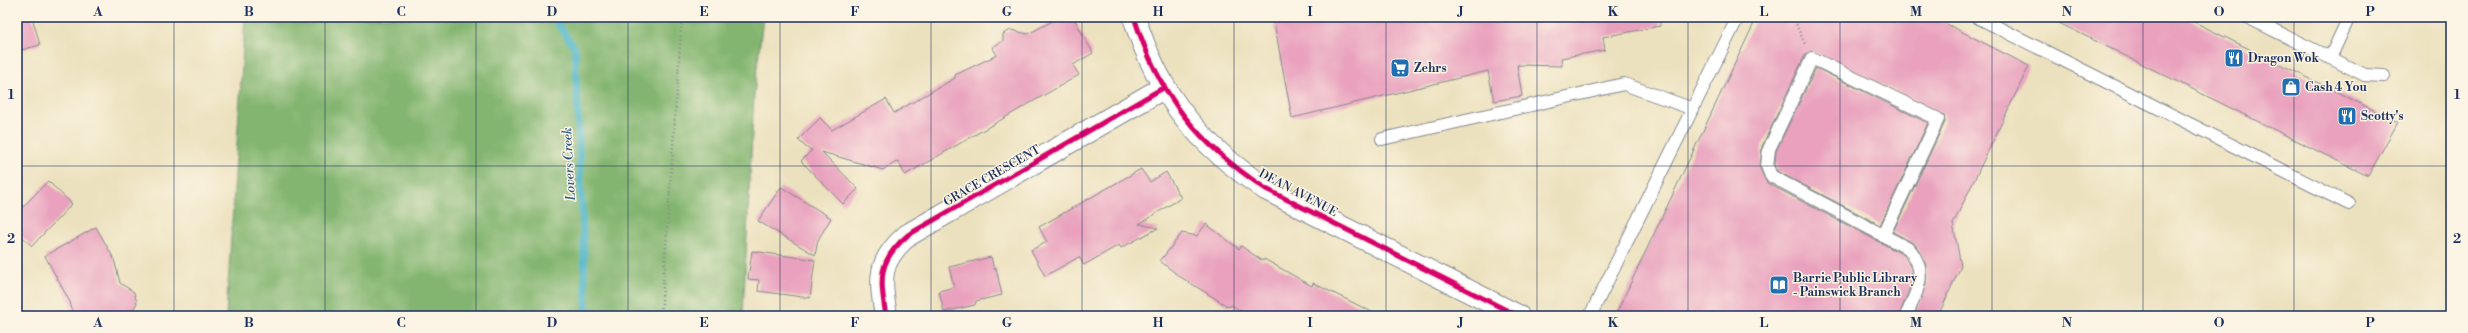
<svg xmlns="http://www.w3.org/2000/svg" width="2468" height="333" viewBox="0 0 2468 333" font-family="'Libre Bodoni',serif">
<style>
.forest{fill:#83b56f;stroke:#4f7266}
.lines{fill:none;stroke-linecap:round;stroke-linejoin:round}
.stream{stroke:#4ab4c8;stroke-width:7}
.building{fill:#e9a1be}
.lane-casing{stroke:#84888e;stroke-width:14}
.street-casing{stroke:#84888e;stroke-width:24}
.secondary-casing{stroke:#84888e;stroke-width:24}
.path{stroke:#84888e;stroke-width:2.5;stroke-dasharray:1 3;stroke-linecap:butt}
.lane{stroke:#fff;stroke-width:12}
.street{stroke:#fff;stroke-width:22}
.secondary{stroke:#fff;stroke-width:22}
.cycleway-casing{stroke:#fcf5e5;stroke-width:8}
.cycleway{stroke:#d6006c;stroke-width:5}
.grid{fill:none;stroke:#1b2f5e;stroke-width:1;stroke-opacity:0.55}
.labels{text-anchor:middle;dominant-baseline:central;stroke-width:3;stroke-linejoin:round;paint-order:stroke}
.poi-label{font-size:12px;font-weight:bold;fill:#1b2f5e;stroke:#fcf5e5;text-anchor:start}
.street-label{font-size:12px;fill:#1b2f5e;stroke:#fcf5e5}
.water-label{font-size:13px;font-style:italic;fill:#29577e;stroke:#fcf5e5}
.neatline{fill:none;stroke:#1b2f5e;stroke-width:1.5}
.grid-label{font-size:13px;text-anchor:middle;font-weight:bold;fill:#1b2f5e}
</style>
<rect width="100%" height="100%" fill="#fcf5e5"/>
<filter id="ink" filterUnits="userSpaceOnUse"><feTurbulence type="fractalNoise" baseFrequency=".025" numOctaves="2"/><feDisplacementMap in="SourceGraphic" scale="8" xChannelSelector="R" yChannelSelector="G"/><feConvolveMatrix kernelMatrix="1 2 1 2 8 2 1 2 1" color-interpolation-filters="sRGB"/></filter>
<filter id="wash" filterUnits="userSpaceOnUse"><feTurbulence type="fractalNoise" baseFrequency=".012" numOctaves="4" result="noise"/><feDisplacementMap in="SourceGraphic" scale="16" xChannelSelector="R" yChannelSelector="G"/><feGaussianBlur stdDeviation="0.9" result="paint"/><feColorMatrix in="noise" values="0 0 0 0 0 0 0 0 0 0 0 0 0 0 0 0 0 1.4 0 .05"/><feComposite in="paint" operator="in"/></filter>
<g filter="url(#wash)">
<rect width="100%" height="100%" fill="#ece1be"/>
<!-- forest -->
<path class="forest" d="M245,17H763L754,95L743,316H226Z"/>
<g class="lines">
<!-- stream -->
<path class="stream" d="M553,17L575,48L586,303L588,316"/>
</g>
<g id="blocks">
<!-- building -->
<g class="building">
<path d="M27,17H32L40,45L17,51V20Z"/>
<path d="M1060,17H1073L1093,53L1073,65L1079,75L905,175L898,161L883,170L822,152L858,189L843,204L801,161L812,150L807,148L798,140L820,118L832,130L886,99L894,113L955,78V75L997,55L992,47L1003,41V34L1011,30L1028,34Z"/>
<path d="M1273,17H1660V26L1603,37L1605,50L1561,58L1562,66L1517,65L1522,96L1494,101L1488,71L1292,118Z"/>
<path d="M1757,17H1933L2029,66L1953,224L1961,266L1938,316H1914L1926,284V265L1915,244L1893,232L1945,122L1944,115L1812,51L1805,55L1762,146L1760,169L1767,183L1904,255L1911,268L1912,281L1899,316H1615Z"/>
<path d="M2047,17H2184L2398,122L2368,176Z"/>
<path d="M1816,68L1928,123L1880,225L1777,171L1775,165L1776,151Z"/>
<path d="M1141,169L1150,182L1166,172L1181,198L1139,224L1158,228L1121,248L1119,245L1084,265L1079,257L1045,276L1031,250L1047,242L1039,227Z"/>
<path d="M48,181L72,204L32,246L17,232V213Z"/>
<path d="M781,187L831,218L818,240L815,255L758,221Z"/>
<path d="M1206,224L1239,249L1241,246L1263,261L1264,259L1312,286L1313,283L1380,316H1250L1231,305L1229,307L1179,276L1160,261L1182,233L1197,236Z"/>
<path d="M96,227L114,259L120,283L134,292L137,303L129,316H74L70,302L45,256Z"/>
<path d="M752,251L815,260L810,298L758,291L759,280L748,279Z"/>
<path d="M991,257L994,269L996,268L1002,295L976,301L975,305L944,312L939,291L954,287L949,267Z"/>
</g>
</g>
</g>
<g filter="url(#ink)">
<use href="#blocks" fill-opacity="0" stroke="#84888e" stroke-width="1"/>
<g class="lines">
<defs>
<g id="lane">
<path d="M1977,17L2349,204"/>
<path d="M2247,17L2365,75L2384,76"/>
<path d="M2330,58L2349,17"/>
<path d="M1382,139L1624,84L1693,109"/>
<path d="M1883,236L1938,119L1812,58L1769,149L1767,166L1771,176L1909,249C1929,272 1917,292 1906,316"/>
<path d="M1590,316L1738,17"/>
</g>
<path id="street" d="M886,316C880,279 877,261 908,235L1163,88"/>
<path id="secondary" d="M1134,17C1159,96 1198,144 1266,189L1518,316"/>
</defs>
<!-- lane casing -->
<use href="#lane" class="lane-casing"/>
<!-- street casing -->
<use href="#street" class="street-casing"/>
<!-- secondary casing -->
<use href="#secondary" class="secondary-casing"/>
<!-- path -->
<g class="path">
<path d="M1793,17L1805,44"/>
<path d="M661,316L682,17"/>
</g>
<!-- lane -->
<use href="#lane" class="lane"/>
<!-- street -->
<use href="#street" class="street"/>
<!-- secondary -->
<use href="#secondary" class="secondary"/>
<defs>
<g id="cycleway">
<path d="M1134,17C1159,96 1198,144 1266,189L1518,316"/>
<path d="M886,316C880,279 877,261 908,235L1163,88"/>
</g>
</defs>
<!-- cycleway casing -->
<use href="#cycleway" class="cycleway-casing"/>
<!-- cycleway -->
<use href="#cycleway" class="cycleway"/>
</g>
</g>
<!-- grid -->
<path class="grid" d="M174,17V316M325,17V316M476,17V316M628,17V316M780,17V316M931,17V316M1082,17V316M1234,17V316M1386,17V316M1537,17V316M1688,17V316M1840,17V316M1992,17V316M2143,17V316M2294,17V316M17,166H2451"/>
<!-- icons -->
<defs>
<symbol id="restaurant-square" viewBox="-11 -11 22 22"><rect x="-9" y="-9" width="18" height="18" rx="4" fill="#1f6fb2" stroke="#fcf5e5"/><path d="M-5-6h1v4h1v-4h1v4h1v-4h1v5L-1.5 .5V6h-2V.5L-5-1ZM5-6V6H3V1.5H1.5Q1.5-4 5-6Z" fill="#fff"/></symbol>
<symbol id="supermarket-square" viewBox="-11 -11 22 22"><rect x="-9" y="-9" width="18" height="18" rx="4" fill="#1f6fb2" stroke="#fcf5e5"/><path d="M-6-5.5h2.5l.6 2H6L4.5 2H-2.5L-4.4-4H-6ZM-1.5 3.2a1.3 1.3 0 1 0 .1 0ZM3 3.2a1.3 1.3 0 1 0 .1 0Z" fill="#fff"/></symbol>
<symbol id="shop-square" viewBox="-11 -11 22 22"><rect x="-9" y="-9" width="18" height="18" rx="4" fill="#1f6fb2" stroke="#fcf5e5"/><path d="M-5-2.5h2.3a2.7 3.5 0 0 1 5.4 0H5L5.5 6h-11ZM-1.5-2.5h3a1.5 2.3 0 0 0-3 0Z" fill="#fff"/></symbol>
<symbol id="library-square" viewBox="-11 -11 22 22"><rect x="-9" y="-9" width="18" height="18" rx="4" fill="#1f6fb2" stroke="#fcf5e5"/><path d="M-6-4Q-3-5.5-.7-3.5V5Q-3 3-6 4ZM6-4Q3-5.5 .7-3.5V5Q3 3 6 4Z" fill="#fff"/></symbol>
</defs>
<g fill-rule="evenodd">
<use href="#restaurant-square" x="2223" y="47" width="22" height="22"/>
<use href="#supermarket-square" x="1389" y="57" width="22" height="22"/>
<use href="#shop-square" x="2280" y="76" width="22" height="22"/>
<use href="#restaurant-square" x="2336" y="105" width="22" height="22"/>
<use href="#library-square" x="1768" y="274" width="22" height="22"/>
</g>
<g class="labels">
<!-- poi labels -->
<g class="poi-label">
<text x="2248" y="58">Dragon Wok</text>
<text x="1414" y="68">Zehrs</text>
<text x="2305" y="87">Cash 4 You</text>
<text x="2361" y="116">Scotty's</text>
<text x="1793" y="278">Barrie Public Library<tspan x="1793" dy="14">- Painswick Branch</tspan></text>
</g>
<!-- street labels -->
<g class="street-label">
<text transform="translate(992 176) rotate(-30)">GRACE CRESCENT</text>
<text transform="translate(1298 193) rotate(28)">DEAN AVENUE</text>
</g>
<!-- water labels -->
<g class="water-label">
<text transform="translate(569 164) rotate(-93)">Lovers Creek</text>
</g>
</g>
<!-- margin -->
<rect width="2468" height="333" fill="none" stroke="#fcf5e5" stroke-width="44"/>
<rect x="22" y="22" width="2424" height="289" class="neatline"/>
<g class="grid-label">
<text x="98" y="16">A</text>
<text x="249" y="16">B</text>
<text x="401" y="16">C</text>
<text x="552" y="16">D</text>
<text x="704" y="16">E</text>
<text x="855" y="16">F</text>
<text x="1007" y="16">G</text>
<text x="1158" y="16">H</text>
<text x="1310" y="16">I</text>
<text x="1461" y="16">J</text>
<text x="1613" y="16">K</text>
<text x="1764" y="16">L</text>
<text x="1916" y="16">M</text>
<text x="2067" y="16">N</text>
<text x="2219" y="16">O</text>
<text x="2370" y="16">P</text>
<text x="11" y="99">1</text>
<text x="2457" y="99">1</text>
<text x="11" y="243">2</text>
<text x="2457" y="243">2</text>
<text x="98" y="327">A</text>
<text x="249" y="327">B</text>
<text x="401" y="327">C</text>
<text x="552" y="327">D</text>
<text x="704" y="327">E</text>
<text x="855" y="327">F</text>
<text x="1007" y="327">G</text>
<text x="1158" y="327">H</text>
<text x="1310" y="327">I</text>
<text x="1461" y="327">J</text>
<text x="1613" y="327">K</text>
<text x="1764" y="327">L</text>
<text x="1916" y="327">M</text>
<text x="2067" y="327">N</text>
<text x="2219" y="327">O</text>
<text x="2370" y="327">P</text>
</g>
</svg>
